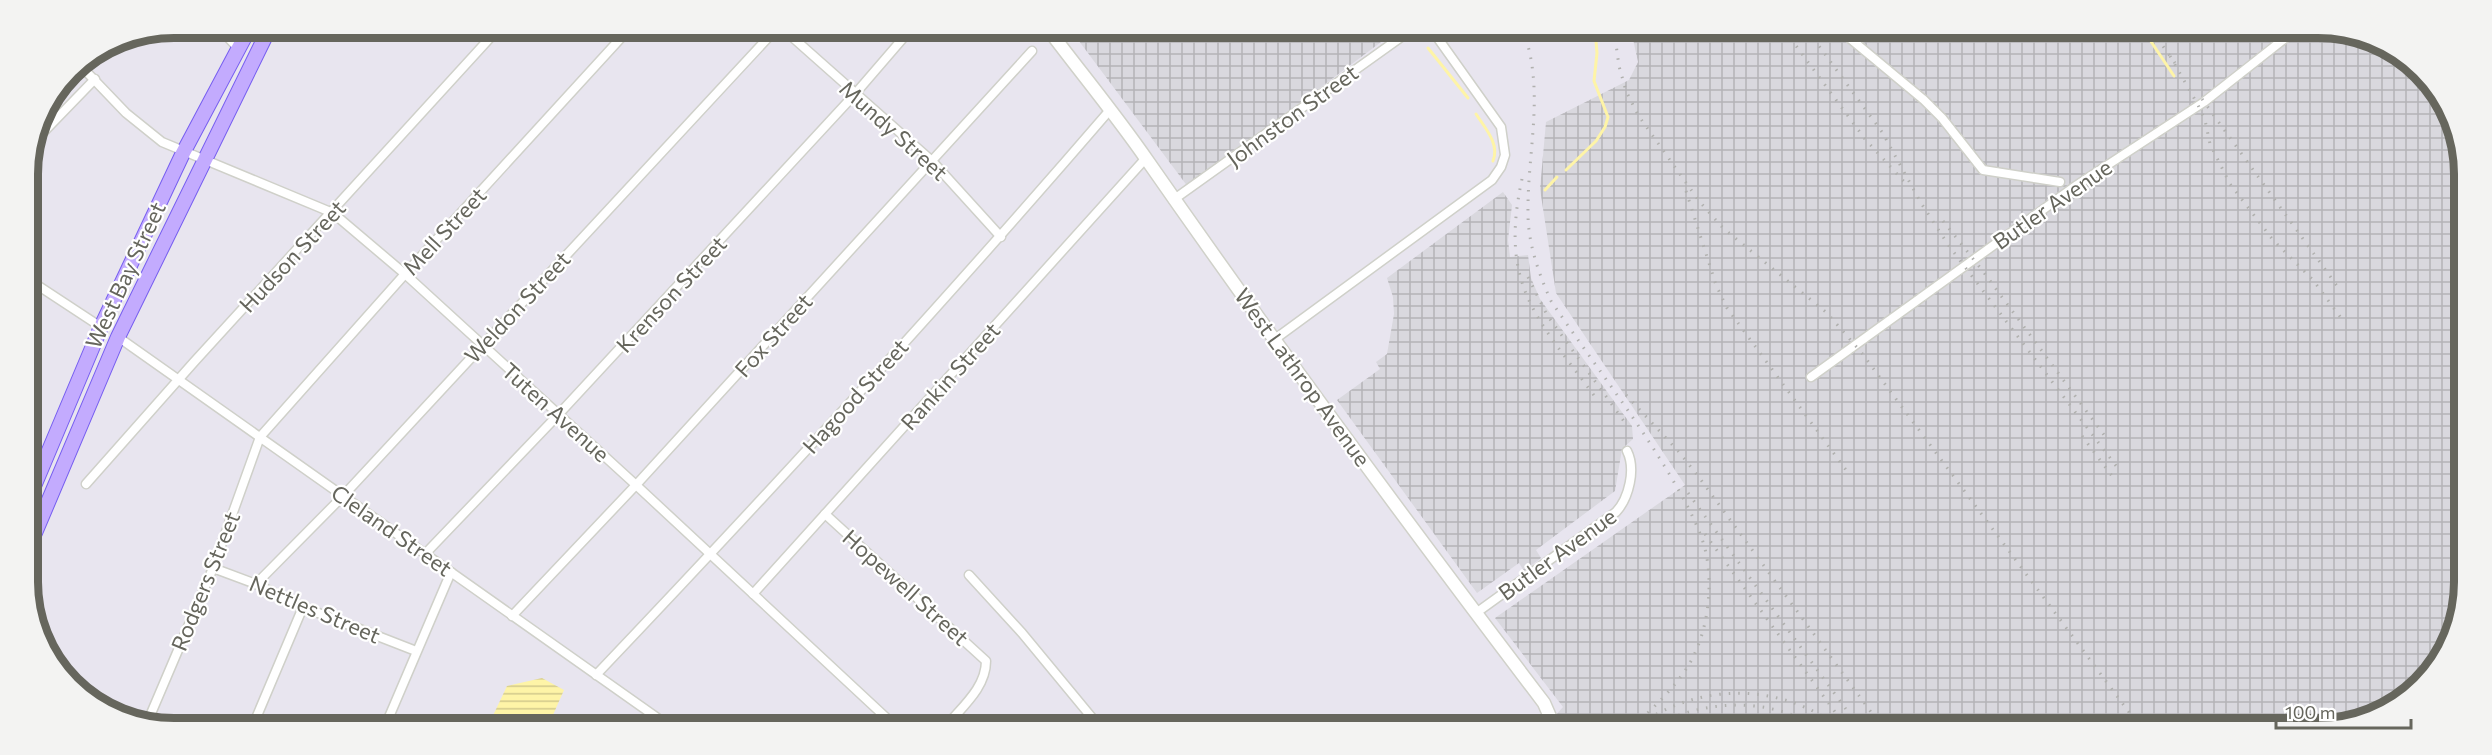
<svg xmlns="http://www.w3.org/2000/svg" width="2492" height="755" viewBox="0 0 2492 755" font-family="Commissioner,sans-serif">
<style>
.industrial{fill:url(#industrial-grid)}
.water{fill:url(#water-rules)}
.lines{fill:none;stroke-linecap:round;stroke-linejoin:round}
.stream{stroke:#fef4a7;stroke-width:3}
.street-casing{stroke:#cfd0c9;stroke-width:11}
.secondary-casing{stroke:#d0d1c9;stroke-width:15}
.primary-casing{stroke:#765ef0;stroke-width:16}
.street{stroke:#fff;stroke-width:8}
.secondary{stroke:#fff;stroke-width:12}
.primary{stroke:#c3abfe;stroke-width:14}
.rail{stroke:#b0b0ae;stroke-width:3;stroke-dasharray:1.5 8;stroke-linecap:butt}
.labels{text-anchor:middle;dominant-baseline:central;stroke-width:4.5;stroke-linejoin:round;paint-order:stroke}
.street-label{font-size:22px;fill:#66665d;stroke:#fff}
.rim{fill:none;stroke:#66665d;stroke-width:8}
</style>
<defs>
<pattern id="industrial-grid" width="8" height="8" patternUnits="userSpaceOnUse" patternTransform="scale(1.5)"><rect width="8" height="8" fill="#d9d8de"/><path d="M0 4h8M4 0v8" fill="none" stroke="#b4b3b7"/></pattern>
<pattern id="water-rules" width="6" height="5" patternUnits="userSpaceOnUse" patternTransform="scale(1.5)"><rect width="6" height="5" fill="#fef4a7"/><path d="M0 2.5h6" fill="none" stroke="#d1c98b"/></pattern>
</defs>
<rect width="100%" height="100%" fill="#e8e5ef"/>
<!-- industrial -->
<g class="industrial">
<path d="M1070,29L1397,30L1188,187Z"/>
<path d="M1631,30L2356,32L2428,77L2462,145L2460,619L2415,692L2374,717L2328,728L1546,726L1563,707L1495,618L1685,485L1556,293L1540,189L1546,122L1629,80L1638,62Z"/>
<path d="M1503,192L1512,205L1508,240L1510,257L1528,255L1531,278L1540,299L1632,426L1633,439L1622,449L1615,491L1536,550L1541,558L1524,571L1519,563L1477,593L1337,400L1380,369L1376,362L1387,354L1394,314L1393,297L1387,278Z"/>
</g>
<!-- water -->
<path class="water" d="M542,678L564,690L549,724H489L507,686Z"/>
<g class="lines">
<!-- stream -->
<g class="stream">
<path d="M2144,31L2174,76"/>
<path d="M1428,48L1468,98"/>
<path d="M1476,114C1485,128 1500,144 1493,161"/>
<path d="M1566,170L1596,141L1605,127L1608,117L1594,81L1597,53L1595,30"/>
<path d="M1545,190L1557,177"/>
</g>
<defs>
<g id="street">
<path d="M218,27L239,49"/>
<path d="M782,28L932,161L1001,237"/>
<path d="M1841,31L1924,100L1942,118L1983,170L2060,182"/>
<path d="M79,64L126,113L162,142L333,213L405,274L636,485L894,725"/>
<path d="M32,144L95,79"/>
<path d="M1173,200L1411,30"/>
<path d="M28,279L101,327"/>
<path d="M118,337L666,724"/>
<path d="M1275,339L1492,180L1501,167L1505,155L1501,127L1432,30"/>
<path d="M1811,377L2077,185L2204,102L2293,32"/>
<path d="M86,484L194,362L499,28"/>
<path d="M29,509L43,515"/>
<path d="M825,514L986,661C986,687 963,706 947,725"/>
<path d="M425,554L558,415L855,94L911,29"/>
<path d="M213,568L256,584L303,607L416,651"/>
<path d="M969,575L1022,633L1098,725"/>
<path d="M256,584L343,496L777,28"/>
<path d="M753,594L1146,158"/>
<path d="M1476,613L1616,512C1629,498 1636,469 1627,451"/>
<path d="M512,616L636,485L1032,51"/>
<path d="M596,675C771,491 943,304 1109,111"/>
<path d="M147,723L213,568L260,437L405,274L630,28"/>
<path d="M254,723L303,607"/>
<path d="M386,724L451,572"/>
</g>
<path id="secondary" d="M1048,29C1081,73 1116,115 1147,160C1275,344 1408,524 1544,703L1554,726"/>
<g id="primary">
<path d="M29,498L101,327L183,153L250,27"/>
<path d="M29,547L118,337L270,27"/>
</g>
</defs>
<!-- street casing -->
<use href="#street" class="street-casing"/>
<!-- secondary casing -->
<use href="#secondary" class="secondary-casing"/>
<!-- primary casing -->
<use href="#primary" class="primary-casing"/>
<!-- street -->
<use href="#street" class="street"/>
<!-- secondary -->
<use href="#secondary" class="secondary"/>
<!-- primary -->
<use href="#primary" class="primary"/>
<!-- rail -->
<g class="rail">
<path d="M1523,30C1545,89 1528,148 1528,208C1527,241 1538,272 1551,301C1589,357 1630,410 1665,467C1680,492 1695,517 1704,545C1714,581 1709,628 1691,661C1677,686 1655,706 1634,726"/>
<path d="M1614,30L1619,66L1626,91L1638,115L1699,201L1723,228L1827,313L1861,352L2140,727"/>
<path d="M1785,31L1865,139L1908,186"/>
<path d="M1808,31L1882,132L1921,203L1949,246L2120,471"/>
<path d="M2152,31L2175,63"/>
<path d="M2170,56L2198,105L2205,120L2210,144L2230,184L2273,240L2313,280L2344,322"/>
<path d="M2202,99L2340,290"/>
<path d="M1522,179C1499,285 1536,317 1596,398"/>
<path d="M1686,191L1716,285L1727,308L1846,470"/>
<path d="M1943,221L1982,270L2107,439"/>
<path d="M1528,277L1547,315L1626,424"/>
<path d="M1626,395L1679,452L1698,476L1882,727"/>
<path d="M2082,436L2112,476"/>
<path d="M1688,493L1859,727"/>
<path d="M1705,534L1846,727"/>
<path d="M1648,719C1709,682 1782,685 1839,727"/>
<path d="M1652,726C1706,700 1765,696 1818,727"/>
</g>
</g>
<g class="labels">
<!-- street labels -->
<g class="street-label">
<text transform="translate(1292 115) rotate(-36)">Johnston Street</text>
<text transform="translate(894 130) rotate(42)">Mundy Street</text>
<text transform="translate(2052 204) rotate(-35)">Butler Avenue</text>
<text transform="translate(444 231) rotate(-47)">Mell Street</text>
<text transform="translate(292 256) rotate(-47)">Hudson Street</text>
<text transform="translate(125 275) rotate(-65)">West Bay Street</text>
<text transform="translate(671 294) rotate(-47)">Krenson Street</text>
<text transform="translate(517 307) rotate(-47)">Weldon Street</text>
<text transform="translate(773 335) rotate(-48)">Fox Street</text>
<text transform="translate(950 376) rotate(-48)">Rankin Street</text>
<text transform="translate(1303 377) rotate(54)">West Lathrop Avenue</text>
<text transform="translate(855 396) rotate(-48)">Hagood Street</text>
<text transform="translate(556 412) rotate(42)">Tuten Avenue</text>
<text transform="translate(392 530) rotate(35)">Cleland Street</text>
<text transform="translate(1557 554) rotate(-36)">Butler Avenue</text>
<text transform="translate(205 581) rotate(-68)">Rodgers Street</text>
<text transform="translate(906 587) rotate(42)">Hopewell Street</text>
<text transform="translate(315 609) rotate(23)">Nettles Street</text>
</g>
</g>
<!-- crop -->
<path d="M0 0H2492V755H0ZM174 38H2318A136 136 0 0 1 2454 174V582A136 136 0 0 1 2318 718H174A136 136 0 0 1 38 582V174A136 136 0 0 1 174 38Z" fill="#f3f3f2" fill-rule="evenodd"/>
<path class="rim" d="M174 38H2318A136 136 0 0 1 2454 174V582A136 136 0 0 1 2318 718H174A136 136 0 0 1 38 582V174A136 136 0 0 1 174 38Z"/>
<!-- scale -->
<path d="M2276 719v9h135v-9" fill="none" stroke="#66665d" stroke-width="3"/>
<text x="2285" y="719" font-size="18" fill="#66665d" stroke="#ffffff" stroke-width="4.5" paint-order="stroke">100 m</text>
</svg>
